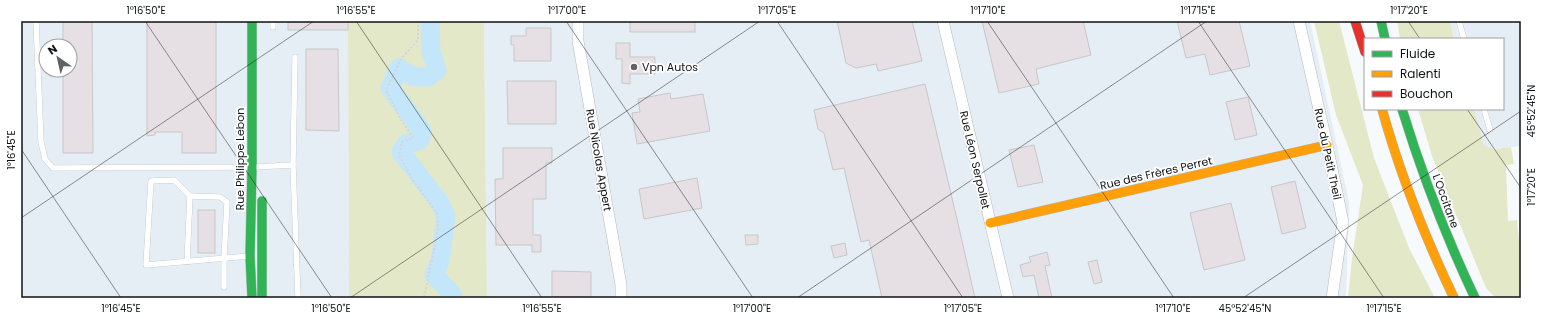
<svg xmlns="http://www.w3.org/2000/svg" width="1542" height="319" viewBox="0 0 1542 319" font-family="Poppins,sans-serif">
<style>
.built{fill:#e5eef4;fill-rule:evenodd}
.green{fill:#e3e8c9}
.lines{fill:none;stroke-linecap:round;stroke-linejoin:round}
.river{stroke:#c4e6fb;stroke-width:19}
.building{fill:#e6e0e5;stroke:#c7c7c8}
.lane-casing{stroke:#b5b8bb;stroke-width:6}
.street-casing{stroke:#b5b8bb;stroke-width:12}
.fast-casing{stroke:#b5b8bb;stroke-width:10}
.slow-casing{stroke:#b5b8bb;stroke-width:10}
.jam-casing{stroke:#b5b8bb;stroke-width:10}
.path{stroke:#d5d5d7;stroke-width:2;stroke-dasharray:2 2;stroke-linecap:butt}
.lane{stroke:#fefeff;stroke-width:5.5}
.street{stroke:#fefeff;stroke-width:11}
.fast{stroke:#30b455;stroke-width:9}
.slow{stroke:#ff9f0a;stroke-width:9}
.jam{stroke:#e5322d;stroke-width:9}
.ticks{fill:none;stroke:#0f1215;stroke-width:1;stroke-opacity:0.45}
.poi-dot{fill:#606366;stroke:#fff;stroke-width:1.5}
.labels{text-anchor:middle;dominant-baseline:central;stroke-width:3.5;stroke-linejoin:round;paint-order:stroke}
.poi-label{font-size:11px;fill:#0f1215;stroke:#fff;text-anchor:start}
.street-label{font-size:11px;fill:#0f1215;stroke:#fff}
.neatline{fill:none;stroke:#0f1215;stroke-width:1.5}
.ticks-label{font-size:10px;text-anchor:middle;fill:#0f1215}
</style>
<rect width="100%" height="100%" fill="#f7fafc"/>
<!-- built -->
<g class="built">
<path d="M21,21H348L349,298H21ZM46,46H70V70H46Z"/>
<path d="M484,21H1310L1349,202L1346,298H487Z"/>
<path d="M1450,21H1521V146L1494,149L1484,145L1474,109H1503V39H1454Z"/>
</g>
<!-- green -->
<g class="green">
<path d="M348,21H484L487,298H349Z"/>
<path d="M1314,21H1339L1374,158L1409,248L1435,298H1348L1352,258L1363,185L1336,115Z"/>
<path d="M1397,21H1450L1454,39H1400Z"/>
<path d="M1418,109H1474L1484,145L1494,149L1511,147L1514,164L1506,165L1508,221L1517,220L1521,263V298H1496L1486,288L1432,156Z"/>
</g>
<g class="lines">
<!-- river -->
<path class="river" d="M430,21L431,51L437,70L428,77L412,76L399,68L390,88L422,131L420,140L406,144L401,152L440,203L446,217L440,261L434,275L452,294L453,298"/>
</g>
<!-- building -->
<g class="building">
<path d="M63,21H92L93,153H63V70H70V46H63Z"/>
<path d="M147,21H216V153H182V132H155V135L147,136Z"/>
<rect x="288" y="21" width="60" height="9"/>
<rect x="630" y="21" width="65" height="11"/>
<path d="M837,21H912L922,61L878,71L876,64L856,68L846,63Z"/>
<path d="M982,21H1083L1091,55L1036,69L1039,84L999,93Z"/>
<path d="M1177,21H1239L1250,66L1210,75L1205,54L1186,58Z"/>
<path d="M526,28H551V61H514V45H511V36H526Z"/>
<path d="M616,43H630V57H655V74H630V84L622,83V59H616Z"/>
<path d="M306,49H338L339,131L306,130Z"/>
<path d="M507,81H556V124H508Z"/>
<path d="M925,84L957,219L975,298H882L869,240L861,242L844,168L833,170L824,133L818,129L814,110Z"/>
<path d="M670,93L671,99L703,94L710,131L637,144L632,113L640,112L638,99Z"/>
<path d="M1248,97L1257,135L1235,140L1226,102Z"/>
<path d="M1034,145L1043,182L1018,187L1009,150Z"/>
<path d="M503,148H552V163H546V199H533V235H541V252H532V245H496L495,179H503Z"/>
<path d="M697,178L702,208L644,219L639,189Z"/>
<path d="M1295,181L1306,228L1282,234L1271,187Z"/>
<path d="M1231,203L1245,260L1204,270L1190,213Z"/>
<rect x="198" y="210" width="17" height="43"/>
<path d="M745,235H758V244L746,245Z"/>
<path d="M845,243L847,255L834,258L831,246Z"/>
<path d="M1047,252L1050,265L1045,266L1052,298H1039L1034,275L1023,277L1020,265L1031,262L1029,257Z"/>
<path d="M1097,260L1102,282L1094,284L1088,262Z"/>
<path d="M552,271L591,272V298H552Z"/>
</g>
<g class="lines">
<defs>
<g id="lane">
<path d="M36,21L41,142L45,159L53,168L252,167L293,165L295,57"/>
<path d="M273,21V27"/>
<path d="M1459,21L1464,39"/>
<path d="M1484,109L1490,130"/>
<path d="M293,165L298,298"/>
<path d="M190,196L220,197L227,202L224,259V287"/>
<path d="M187,262L190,196L174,180L151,181L146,265L249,256"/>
</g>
<g id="street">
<path d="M578,21V41L621,285V298"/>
<path d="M943,21L1008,298"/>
<path d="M1299,21L1327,145L1343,222L1332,298"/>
</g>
<g id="fast">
<path d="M252,21V167L250,256L252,298"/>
<path d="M1381,21L1385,39"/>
<path d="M1402,109C1422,174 1446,237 1475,298"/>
<path d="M262,201V298"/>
</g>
<g id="slow">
<path d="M1382,109C1400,174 1425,237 1454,298"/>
<path d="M990,223L1327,145"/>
</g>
<path id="jam" d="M1355,21L1365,52"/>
</defs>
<!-- lane casing -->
<use href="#lane" class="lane-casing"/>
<!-- street casing -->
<use href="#street" class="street-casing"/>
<!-- fast casing -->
<use href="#fast" class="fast-casing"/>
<!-- slow casing -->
<use href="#slow" class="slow-casing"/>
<!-- jam casing -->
<use href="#jam" class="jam-casing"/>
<!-- path -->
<path class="path" d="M418,21V40L401,59L386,90L400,118L413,138L402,142L399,155L413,180L437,213L438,230L424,298"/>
<!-- lane -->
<use href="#lane" class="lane"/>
<!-- street -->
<use href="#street" class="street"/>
<!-- fast -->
<use href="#fast" class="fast"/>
<!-- slow -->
<use href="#slow" class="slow"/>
<!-- jam -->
<use href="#jam" class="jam"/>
</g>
<!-- ticks -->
<path class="ticks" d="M145,21L332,298M356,21L542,298M566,21L753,298M777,21L963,298M987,21L1174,298M1198,21L1384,298M1408,21L1420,39M1467,109L1521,188M21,149L121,298M21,218L314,21M350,298L760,21M797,298L1207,21M1243,298L1521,111"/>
<!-- markers -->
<circle class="poi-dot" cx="634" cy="67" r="4"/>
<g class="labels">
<!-- poi labels -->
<g class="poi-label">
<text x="642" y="67">Vpn Autos</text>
</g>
<!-- street labels -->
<g class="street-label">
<text transform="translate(1328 154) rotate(78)">Rue du Petit Theil</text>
<text transform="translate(240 159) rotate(-90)">Rue Philippe Lebon</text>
<text transform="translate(599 160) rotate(80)">Rue Nicolas Appert</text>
<text transform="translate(975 160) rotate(77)">Rue Léon Serpollet</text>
<text transform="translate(1156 173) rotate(-13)">Rue des Frères Perret</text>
<text transform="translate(1446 201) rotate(70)">L'Occitane</text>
</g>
</g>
<!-- border -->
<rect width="1542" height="319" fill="none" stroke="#ffffff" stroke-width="44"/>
<!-- legend -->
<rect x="1364" y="38" width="140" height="72" fill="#ffffff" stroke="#9fa0a1"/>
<rect x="1372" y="51" width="20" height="6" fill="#30b455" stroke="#9fa0a1"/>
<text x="1400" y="58" font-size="12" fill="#0f1215">Fluide</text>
<rect x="1372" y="71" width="20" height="6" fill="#ff9f0a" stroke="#9fa0a1"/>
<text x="1400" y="78" font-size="12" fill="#0f1215">Ralenti</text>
<rect x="1372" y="91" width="20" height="6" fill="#e5322d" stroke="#9fa0a1"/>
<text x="1400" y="98" font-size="12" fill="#0f1215">Bouchon</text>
<!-- north arrow -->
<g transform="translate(58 58) rotate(326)"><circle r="19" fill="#ffffff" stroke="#9fa0a1"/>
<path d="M0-3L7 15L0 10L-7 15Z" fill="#606366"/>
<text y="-6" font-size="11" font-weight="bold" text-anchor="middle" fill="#0f1215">N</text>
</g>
<rect x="22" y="22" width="1498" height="275" class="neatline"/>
<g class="ticks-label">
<text x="146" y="14">1°16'50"E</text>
<text x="356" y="14">1°16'55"E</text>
<text x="567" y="14">1°17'00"E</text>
<text x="777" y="14">1°17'05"E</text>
<text x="988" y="14">1°17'10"E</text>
<text x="1198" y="14">1°17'15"E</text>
<text x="1409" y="14">1°17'20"E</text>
<text transform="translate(1531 111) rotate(-90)" y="4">45°52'45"N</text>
<text transform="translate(11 150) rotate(-90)" y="4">1°16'45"E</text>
<text transform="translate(1531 187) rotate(-90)" y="4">1°17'20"E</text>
<text x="121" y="312">1°16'45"E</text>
<text x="331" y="312">1°16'50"E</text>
<text x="542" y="312">1°16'55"E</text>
<text x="752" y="312">1°17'00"E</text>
<text x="963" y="312">1°17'05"E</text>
<text x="1173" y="312">1°17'10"E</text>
<text x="1245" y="312">45°52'45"N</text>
<text x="1384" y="312">1°17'15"E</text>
</g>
</svg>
